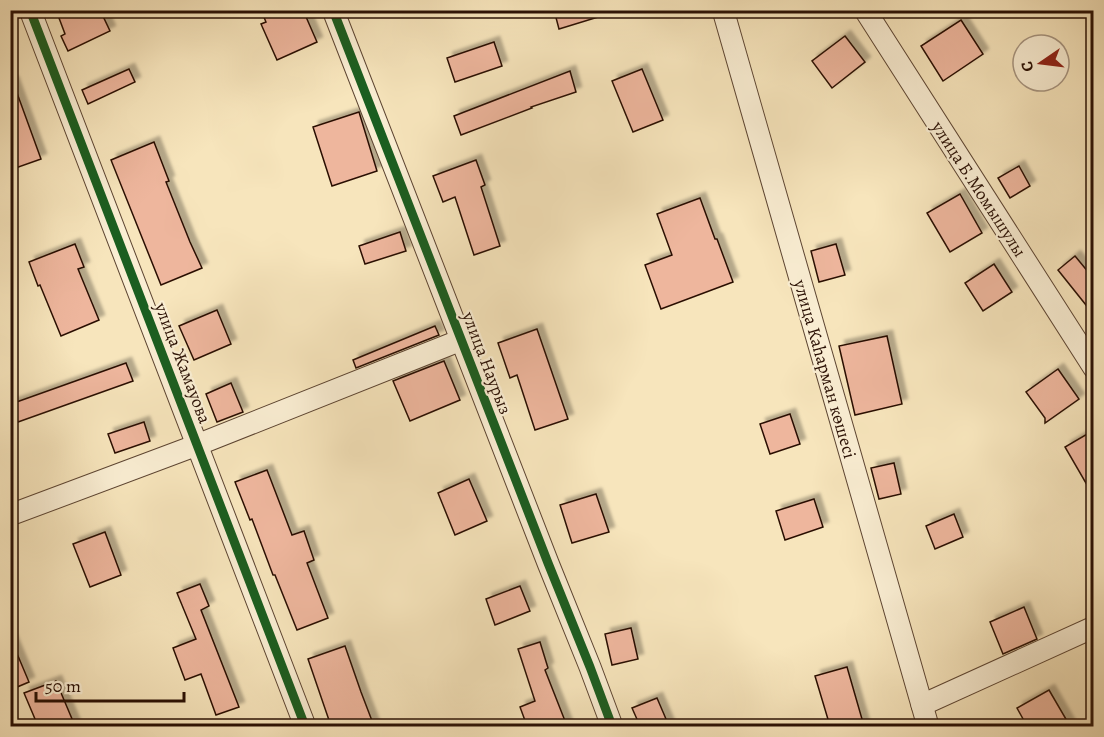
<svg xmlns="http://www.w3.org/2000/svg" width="1104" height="737" viewBox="0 0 1104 737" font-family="Alegreya,serif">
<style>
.building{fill:#eeb69d;stroke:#2a1004;stroke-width:1.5;filter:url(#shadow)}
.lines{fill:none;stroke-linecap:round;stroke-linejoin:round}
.minor-casing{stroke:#5d4532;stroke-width:23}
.minor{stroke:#faeed3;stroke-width:21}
.cycleway-casing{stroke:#faeed3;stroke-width:13}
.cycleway{stroke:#1b5e20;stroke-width:9}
.labels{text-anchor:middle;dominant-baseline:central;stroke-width:4.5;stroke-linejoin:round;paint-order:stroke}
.street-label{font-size:18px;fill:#2a1004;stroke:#faeed3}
</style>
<defs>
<filter id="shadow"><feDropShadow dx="5.5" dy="-5.5" stdDeviation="1.5" flood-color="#0004"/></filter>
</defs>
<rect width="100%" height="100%" fill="#f7e5bc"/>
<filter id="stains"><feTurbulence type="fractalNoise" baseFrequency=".00333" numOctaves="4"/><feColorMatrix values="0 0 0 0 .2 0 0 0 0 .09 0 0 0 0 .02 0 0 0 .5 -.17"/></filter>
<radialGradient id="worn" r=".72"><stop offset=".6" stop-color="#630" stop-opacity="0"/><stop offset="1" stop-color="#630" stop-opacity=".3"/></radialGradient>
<!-- building -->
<g class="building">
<path d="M56,10H100L110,31L68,51L61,36L65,34Z"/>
<path d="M261,10H303L317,42L277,60L261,24L266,22Z"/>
<path d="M554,10H607L608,14L559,29Z"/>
<path d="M961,20L983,54L943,81L921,46Z"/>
<path d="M845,36L865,62L832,88L812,61Z"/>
<path d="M494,42L502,66L455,82L447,58Z"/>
<path d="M129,69L135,82L88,104L82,90Z"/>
<path d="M642,69L663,120L633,132L612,81Z"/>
<path d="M570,71L576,92L531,107L532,108L461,135L454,116Z"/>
<path d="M10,82H13L41,159L10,170Z"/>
<path d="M359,112L377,171L332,186L313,127Z"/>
<path d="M154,142L169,181L166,182L190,242L202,268L161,285L111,160Z"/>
<path d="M476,160L485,185L481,187L500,246L474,255L455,197L443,202L433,176Z"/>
<path d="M1019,166L1030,186L1010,198L998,178Z"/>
<path d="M960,194L982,233L950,252L927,213Z"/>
<path d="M700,198L715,239H717L733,282L661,309L645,265L672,255L657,214Z"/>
<path d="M400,232L406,251L365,264L359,246Z"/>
<path d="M75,244L84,267L78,269L99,320L61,336L40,285L38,286L29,262Z"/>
<path d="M836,244L845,275L819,282L811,251Z"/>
<path d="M1075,256L1094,279V315L1058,270Z"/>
<path d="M994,264L1012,292L983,311L965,283Z"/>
<path d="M217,310L231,344L194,360L179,326Z"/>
<path d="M435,326L439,335L356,368L353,360Z"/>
<path d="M537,329L568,419L535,430L517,375L510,378L498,343Z"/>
<path d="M887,336L902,404L855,415L839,346Z"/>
<path d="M444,361L460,400L410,421L393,381Z"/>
<path d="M126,363L133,381L18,422L11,404Z"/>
<path d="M1058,369L1079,399L1045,423V418L1026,392Z"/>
<path d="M231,383L243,412L217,422L206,394Z"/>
<path d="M790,414L800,444L770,454L760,424Z"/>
<path d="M144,422L150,441L115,453L108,434Z"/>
<path d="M1094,430V497L1065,447Z"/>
<path d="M894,463L901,494L879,499L871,468Z"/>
<path d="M267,470L292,535L304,531L314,560L307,563L328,618L297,630L275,575H273L252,519L250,520L235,482Z"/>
<path d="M469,479L487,521L455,535L438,493Z"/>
<path d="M596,494L609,532L572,543L560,505Z"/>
<path d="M814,499L823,527L785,540L776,511Z"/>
<path d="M954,514L963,537L935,549L926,526Z"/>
<path d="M105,532L121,575L90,587L73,544Z"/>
<path d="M200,584L209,606L201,610L239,707L216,715L201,674L185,680L173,648L196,639L177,593Z"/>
<path d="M520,586L530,611L495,625L486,599Z"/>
<path d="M1024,607L1037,639L1003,654L990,622Z"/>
<path d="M631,628L638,659L612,665L605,634Z"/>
<path d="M10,637L29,682L10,690Z"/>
<path d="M540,642L548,668L545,670L567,726H527L520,707L535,701L518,649Z"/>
<path d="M345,646L361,692L374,726H331L308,659Z"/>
<path d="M847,667L864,726H830L815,676Z"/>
<path d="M56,681L75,726H38L24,693Z"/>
<path d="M1049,690L1070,726H1027L1017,708Z"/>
<path d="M657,698L669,726H640L632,708Z"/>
</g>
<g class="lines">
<defs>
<g id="minor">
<path d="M30,10L305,726"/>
<path d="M333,10L548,563L590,667L612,726"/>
<path d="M723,10L928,726"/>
<path d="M865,10L1094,368"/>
<path d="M10,515L197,445L461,340"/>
<path d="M922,705L1094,627"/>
</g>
</defs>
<!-- minor casing -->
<use href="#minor" class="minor-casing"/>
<!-- minor -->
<use href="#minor" class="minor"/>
<defs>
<g id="cycleway">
<path d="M30,10L305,726"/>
<path d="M333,10L548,563L590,667L612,726"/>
</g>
</defs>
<!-- cycleway casing -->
<use href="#cycleway" class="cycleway-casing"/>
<!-- cycleway -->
<use href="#cycleway" class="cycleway"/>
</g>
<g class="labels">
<!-- street labels -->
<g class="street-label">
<text transform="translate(979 189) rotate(57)">улица Б.Момышулы</text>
<text transform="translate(183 363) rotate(69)">улица Жамауова</text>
<text transform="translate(487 363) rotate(69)">улица Наурыз</text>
<text transform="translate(825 369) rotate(74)">улица Каһарман көшесі</text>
</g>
</g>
<!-- margin -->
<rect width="1104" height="737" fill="none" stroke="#f7e5bc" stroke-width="36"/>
<rect x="12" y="12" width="1080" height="713" fill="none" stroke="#2a1004" stroke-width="3"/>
<rect x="18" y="18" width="1068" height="701" fill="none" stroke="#2a1004" stroke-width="1.5"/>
<!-- north arrow -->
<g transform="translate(1041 63) rotate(256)"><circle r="28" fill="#faeed3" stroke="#a79580" stroke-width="1.5"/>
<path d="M0-4.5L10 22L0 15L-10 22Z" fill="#8f2418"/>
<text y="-9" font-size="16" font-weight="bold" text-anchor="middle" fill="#2a1004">С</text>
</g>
<!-- scale -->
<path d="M36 692v9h148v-9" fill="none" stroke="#2a1004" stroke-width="3"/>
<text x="45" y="692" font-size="18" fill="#2a1004" stroke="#faeed3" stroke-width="4.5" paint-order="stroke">50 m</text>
<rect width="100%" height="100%" filter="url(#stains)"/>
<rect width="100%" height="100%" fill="url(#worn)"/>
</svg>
